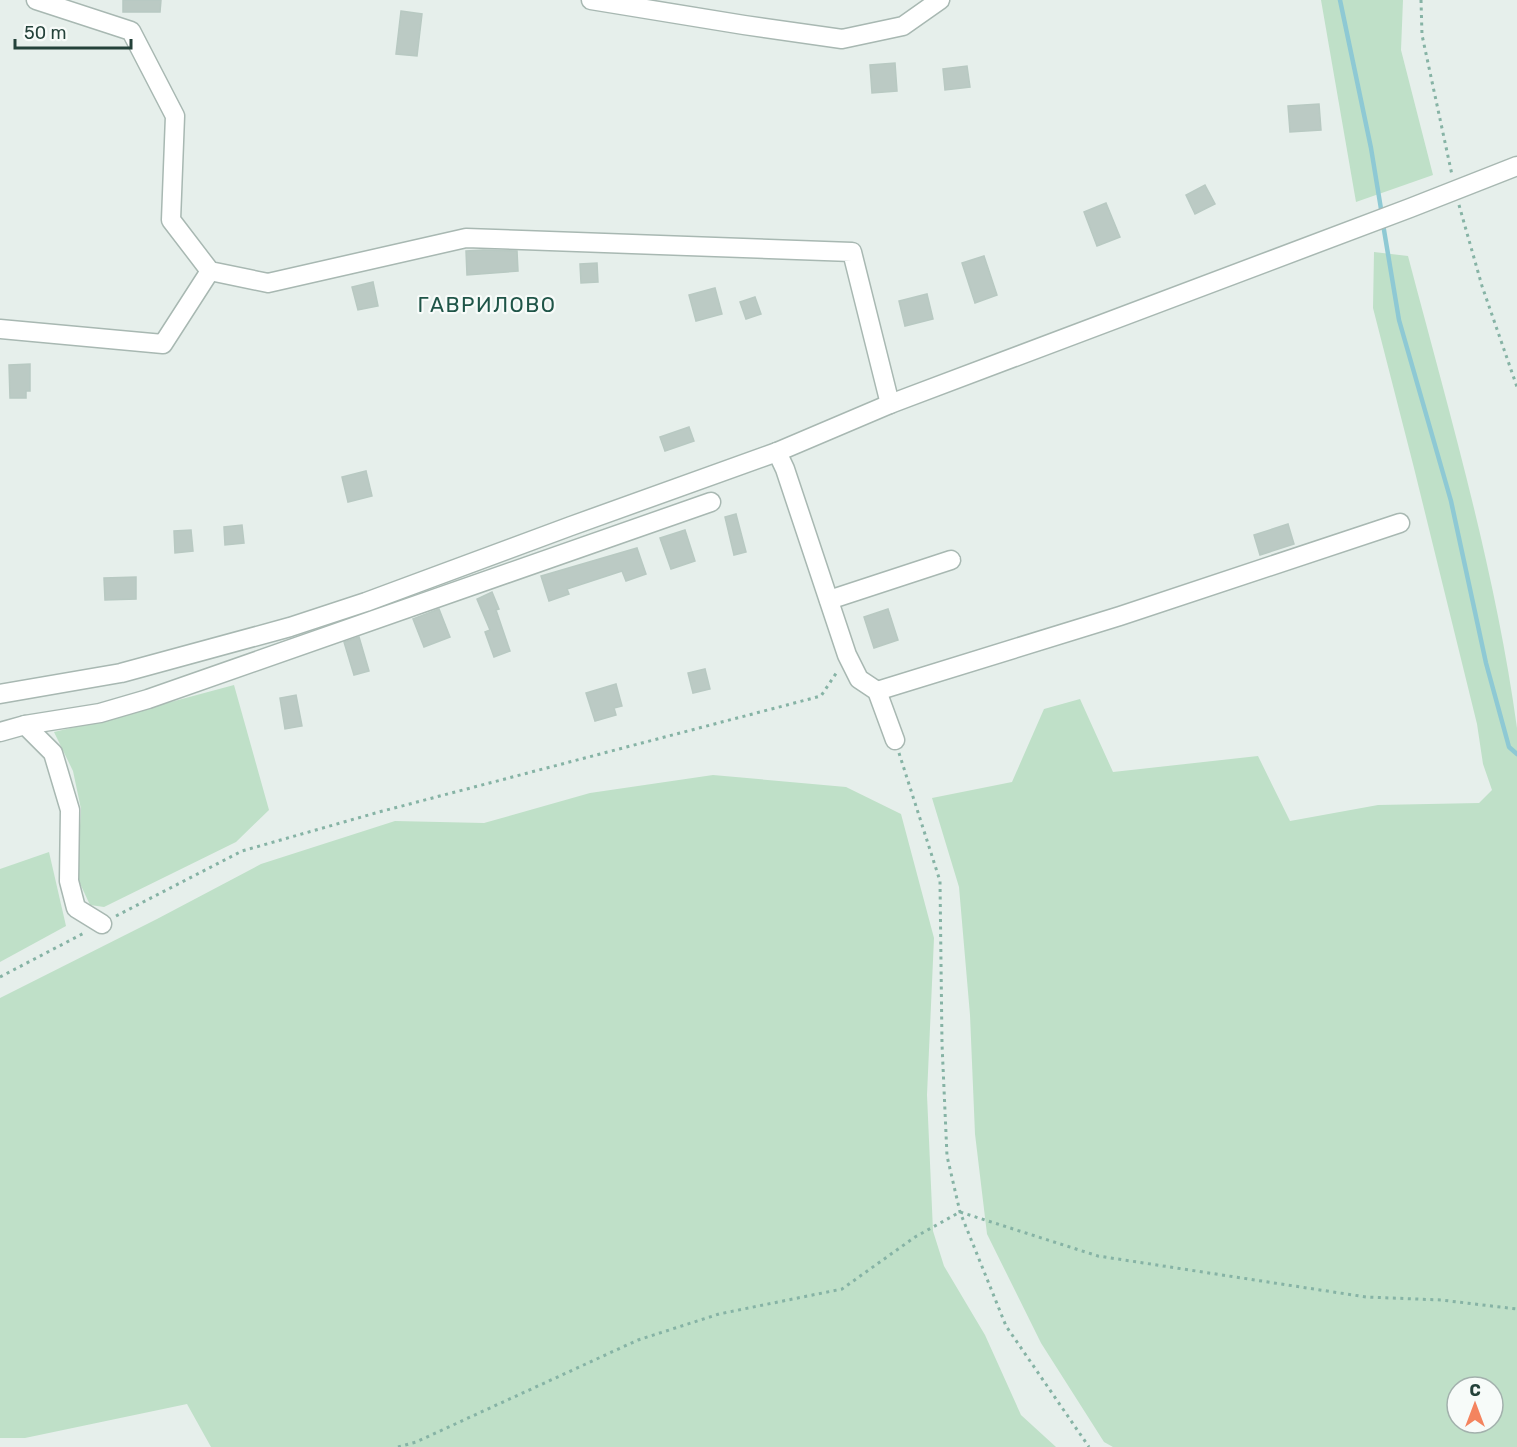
<svg xmlns="http://www.w3.org/2000/svg" width="1517" height="1447" viewBox="0 0 1517 1447" font-family="Rubik,sans-serif">
<style>
.green{fill:#bfe0c8;fill-rule:evenodd}
.lines{fill:none;stroke-linecap:round;stroke-linejoin:round}
.stream{stroke:#8ec9d4;stroke-width:4.5}
.building{fill:#bbcac4;stroke:#b8c9c2;stroke-width:1.5}
.minor-casing{stroke:#a8b8b2;stroke-width:21}
.path{stroke:#86b3a5;stroke-width:3;stroke-dasharray:3 4.5;stroke-linecap:butt}
.minor{stroke:#fff;stroke-width:18}
.labels{text-anchor:middle;dominant-baseline:central;stroke-width:4.5;stroke-linejoin:round;paint-order:stroke}
.quarter-label{font-size:21px;letter-spacing:1.5px;fill:#1f5548;stroke:#f7fbf9}
</style>
<rect width="100%" height="100%" fill="#e6efeb"/>
<!-- green -->
<g class="green">
<path d="M1321,0H1403L1401,50L1433,175L1356,202Z"/>
<path d="M1374,252L1408,256C1449,412 1495,568 1517,728V1447H1113L1104,1442L1041,1343L987,1234L975,1134L970,1015L959,887L932,798L1012,782L1044,709L1080,699L1113,772L1258,756L1290,821L1378,805L1479,803L1492,790L1483,764L1477,724L1414,468L1373,308ZM1457,1387H1493V1423H1457Z"/>
<path d="M234,685L269,810L236,842L104,907L90,905L77,877L81,809L73,771L54,732L100,721Z"/>
<path d="M713,775L846,787L901,814L934,938L927,1095L933,1231L944,1266L985,1335L1021,1415L1056,1447H211L187,1404L25,1438H0V998L157,919L261,864L395,821L484,823L590,793Z"/>
<path d="M49,852L66,926L0,962V869Z"/>
</g>
<g class="lines">
<!-- stream -->
<g class="stream">
<path d="M1340,0L1371,148L1382,215"/>
<path d="M1383,224L1399,320L1451,501L1486,663L1509,747L1517,754"/>
</g>
</g>
<!-- building -->
<g class="building">
<path d="M123,0H161L160,12H123Z"/>
<path d="M401,11L422,14L417,56L396,54Z"/>
<path d="M895,63L897,91L872,93L870,65Z"/>
<path d="M967,66L970,87L945,90L943,69Z"/>
<path d="M1319,104L1321,130L1290,132L1288,106Z"/>
<path d="M1205,185L1215,204L1195,214L1186,195Z"/>
<path d="M1106,203L1120,237L1097,246L1084,212Z"/>
<path d="M483,250L517,251L518,271L467,275L466,251Z"/>
<path d="M984,256L997,295L975,303L962,263Z"/>
<path d="M597,263L598,282L581,283L580,264Z"/>
<path d="M373,282L378,306L358,310L352,287Z"/>
<path d="M715,288L722,314L696,321L689,295Z"/>
<path d="M927,294L933,319L905,326L899,301Z"/>
<path d="M755,297L761,314L746,319L740,302Z"/>
<path d="M30,364V391H26V398H10L9,365Z"/>
<path d="M689,427L694,441L665,451L660,437Z"/>
<path d="M366,471L372,496L348,502L342,477Z"/>
<path d="M736,514L746,552L734,555L725,517Z"/>
<path d="M1288,524L1294,544L1260,555L1254,535Z"/>
<path d="M242,525L244,543L225,545L224,527Z"/>
<path d="M191,530L193,551L175,553L174,531Z"/>
<path d="M685,530L695,561L671,569L660,538Z"/>
<path d="M637,548L646,574L626,581L622,571L567,589L569,594L549,601L541,576Z"/>
<path d="M136,577V599L105,600L104,578Z"/>
<path d="M492,592L499,609L496,610L510,651L494,657L485,632L490,630L477,599Z"/>
<path d="M439,609L450,637L424,647L413,619Z"/>
<path d="M888,609L898,640L874,648L864,617Z"/>
<path d="M359,637L369,671L354,675L344,642Z"/>
<path d="M705,669L710,689L693,693L688,673Z"/>
<path d="M616,684L622,706L614,708L616,715L595,721L586,693Z"/>
<path d="M296,695L302,726L285,729L280,698Z"/>
</g>
<g class="lines">
<defs>
<g id="minor">
<path d="M36,0L131,31L175,116L171,220L210,271L268,283L466,238L852,252L890,404"/>
<path d="M591,0L744,25L842,39L903,26L940,0"/>
<path d="M0,329L163,344L210,271"/>
<path d="M777,452L785,469L847,655L859,679L877,691L895,740"/>
<path d="M829,600L951,560"/>
<path d="M877,691L1120,616L1400,523"/>
<path d="M0,694L121,673L290,627L366,602L571,526L777,452L890,404L1410,208L1517,166"/>
<path d="M25,725L53,753L70,810L69,881L76,908L102,924"/>
<path d="M0,732L25,725L100,713L148,699L711,502"/>
</g>
</defs>
<!-- minor casing -->
<use href="#minor" class="minor-casing"/>
<!-- path -->
<g class="path">
<path d="M1421,0L1422,35L1452,175"/>
<path d="M1459,205L1482,286L1517,387"/>
<path d="M899,753L940,881L942,1044L947,1156L960,1212L1006,1326L1089,1447"/>
<path d="M116,916L242,851L379,812L821,696L837,672"/>
<path d="M0,977L86,932"/>
<path d="M398,1447L416,1442L638,1340L719,1314L842,1289L915,1237L960,1212L1098,1256L1366,1297L1441,1300L1517,1309"/>
</g>
<!-- minor -->
<use href="#minor" class="minor"/>
</g>
<g class="labels">
<!-- quarter labels -->
<g class="quarter-label">
<text x="487" y="304">ГАВРИЛОВО</text>
</g>
</g>
<!-- north arrow -->
<g transform="translate(1475 1405)"><circle r="28" fill="#f7fbf9" stroke="#a3b1ad" stroke-width="1.5"/>
<path d="M0-4.5L10 22L0 15L-10 22Z" fill="#f4845f"/>
<text y="-9" font-size="16" font-weight="bold" text-anchor="middle" fill="#24423a">С</text>
</g>
<!-- scale -->
<path d="M15 39v9h116v-9" fill="none" stroke="#24423a" stroke-width="3"/>
<text x="24" y="39" font-size="18" fill="#24423a" stroke="#f7fbf9" stroke-width="4.5" paint-order="stroke">50 m</text>
</svg>
